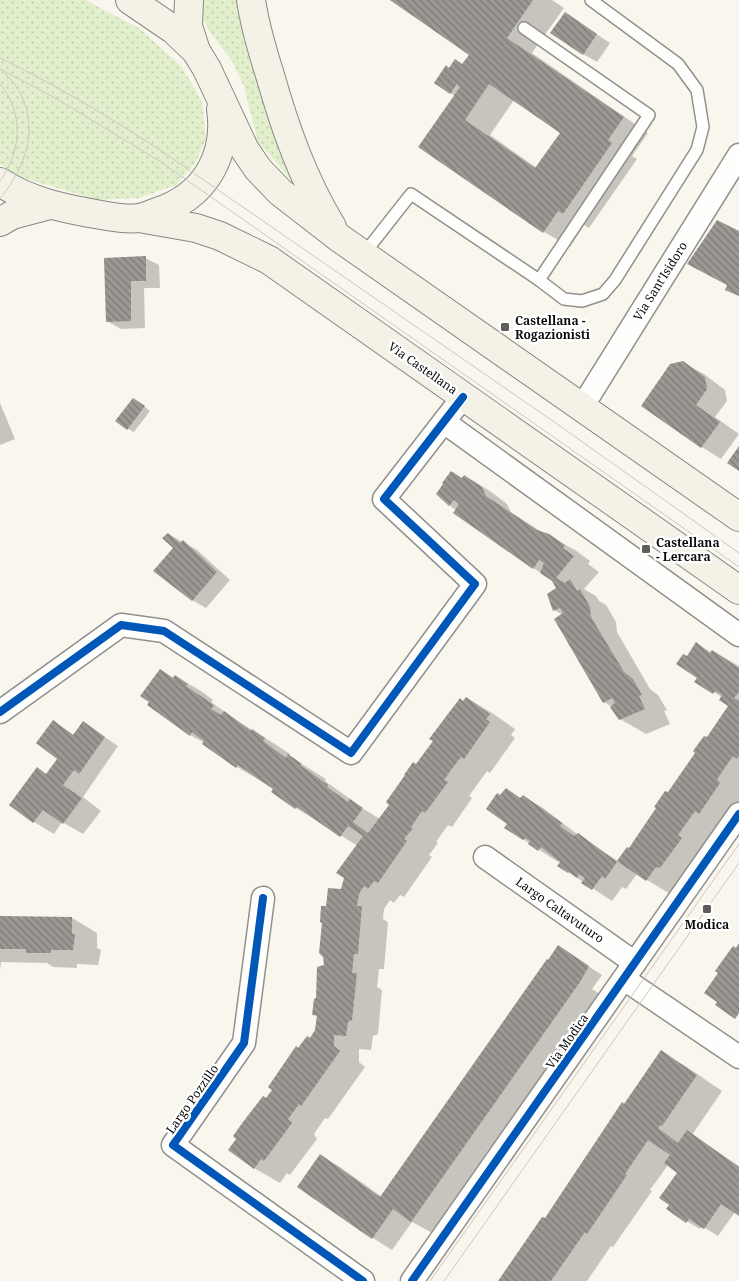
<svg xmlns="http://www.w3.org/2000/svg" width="739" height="1281" viewBox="0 0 739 1281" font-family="'Noto Serif',serif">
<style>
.grass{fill:url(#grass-dots)}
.shadow{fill:#0003;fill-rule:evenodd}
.building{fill:url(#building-back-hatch);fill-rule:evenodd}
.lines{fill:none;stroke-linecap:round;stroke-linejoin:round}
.lane-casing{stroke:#92908c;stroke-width:14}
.street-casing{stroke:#92908c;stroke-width:25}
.secondary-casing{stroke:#888783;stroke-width:30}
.lane{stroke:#fefefc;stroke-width:11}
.street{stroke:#fefefc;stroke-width:22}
.secondary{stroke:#f4f2e7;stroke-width:28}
.tram{stroke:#d6c3c3;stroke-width:1}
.cycleway-casing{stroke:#fff;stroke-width:11}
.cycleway{stroke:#0057b8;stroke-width:8}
.poi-dot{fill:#5e5d59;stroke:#fff;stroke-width:2}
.labels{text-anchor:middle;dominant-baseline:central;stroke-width:5;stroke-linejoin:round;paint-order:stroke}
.street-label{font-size:12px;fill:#0a0a0a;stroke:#fff}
.poi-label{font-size:12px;font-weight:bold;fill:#0a0a0a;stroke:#fff;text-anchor:start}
</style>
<defs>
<pattern id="grass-dots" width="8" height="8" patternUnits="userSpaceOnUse" patternTransform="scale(1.25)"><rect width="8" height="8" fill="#e2efcc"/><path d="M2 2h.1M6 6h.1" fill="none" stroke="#c1ccae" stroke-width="1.8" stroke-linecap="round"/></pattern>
<pattern id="building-back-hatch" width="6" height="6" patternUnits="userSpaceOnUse" patternTransform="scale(1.25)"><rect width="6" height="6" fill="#9c9893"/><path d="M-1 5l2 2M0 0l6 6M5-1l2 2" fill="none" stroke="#7d7a76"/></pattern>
</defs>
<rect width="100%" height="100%" fill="#f9f6ed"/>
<!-- grass -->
<g class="grass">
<path d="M0,0H85L139,28L182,67L202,101L206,139L195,164L176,185L138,198L98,200L30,180L17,175L0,164Z"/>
<path d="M201,0H238L239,15L248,47L302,192L258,142L244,87L232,61L210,32L201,15Z"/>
</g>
<!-- shadow -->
<g class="shadow">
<path d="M392,0H552L564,8L532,53L648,133L632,156L637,159L589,228L584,225L570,247L544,232L420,147L455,96L450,93V69L478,59ZM514,100L561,133L537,168L490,135Z"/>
<path d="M578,22L610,43L597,62L583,54Z"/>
<path d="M145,258L159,265L160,288H144L145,328L121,329L107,321L106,259Z"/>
<path d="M683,363L704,374L725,390L727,401L715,417L739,434L721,459L702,447Z"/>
<path d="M0,403L15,439L0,445Z"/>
<path d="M140,403L150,411L134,432L128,429Z"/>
<path d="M465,476L490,491L507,504L511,512L543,533L575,550L590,561L588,564L599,572L584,589L596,596L599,601L606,605L616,622L617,632L650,689L658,695L667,710L664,711L670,724L646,734L620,719L612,707L604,702L563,615L554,610L558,588L553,580L533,568L449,505Z"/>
<path d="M168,534L197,550L230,580L206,608L192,600Z"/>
<path d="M697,644L712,653L713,651L739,666V807L672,895L637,874L626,889L622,887L612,901L568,872L560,860L558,862L515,834L509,824L501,797L506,789L522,799L523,796L543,808L581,837L618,861L630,850L730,706L722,697L696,682L698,678L687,658Z"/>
<path d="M160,670L173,678L175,676L201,691L213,700L211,702L238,721L278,746L290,754L289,756L326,779L325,781L353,801L352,802L380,819L417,765L467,698L492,713L515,729L511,735L515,738L490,773L487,771L469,796L472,798L452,827L448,825L436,842L438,843L429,855L432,857L404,897L400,895L394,903L390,900L384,909L383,919L388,922L384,969H379L377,987L382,990L378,1034L373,1036L371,1050L359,1049V1062L365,1067L328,1119L325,1118L314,1134L317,1139L290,1175L287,1173L280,1183L254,1168L267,1100L299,1049L310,1039L316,1030L318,1017L313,1015L325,966L328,907L342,890L358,846L296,808L274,789L237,767L205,743L190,735Z"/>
<path d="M53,722L74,735L84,723L118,746L83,797L101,811L83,834L62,822L54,834L34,822L11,805L47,775L59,759Z"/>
<path d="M0,917L72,918L97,933V948L101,950L98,965L77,964V968L53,967L47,963L1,962L0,971Z"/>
<path d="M559,947L602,975L592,989L605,997L438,1236L412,1222L392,1250L373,1238L320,1156L340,1167L382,1197Z"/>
<path d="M661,1052L687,1067L722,1091L692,1135L739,1166V1215L735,1212L718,1236L702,1226L700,1229L686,1221L683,1177L668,1165L650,1190L652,1191L613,1247L611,1246L587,1281H500L545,1220Z"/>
</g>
<!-- building -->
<g class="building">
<path d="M390,0H533L507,38L624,117L608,140L612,143L563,214L558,211L543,233L418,147L460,87L457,84L450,94L434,83L446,65L449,68L455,59L462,64L469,55ZM489,84L560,133L535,168L465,120Z"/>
<path d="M565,12L597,34L583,55L550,33Z"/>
<path d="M717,220L739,231V296L725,290L727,285L687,264Z"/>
<path d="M146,256V281H131V321L106,322L104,258Z"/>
<path d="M683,361L705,377L707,389L696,405L720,422L701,448L641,406L670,364Z"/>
<path d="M133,398L145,406L127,430L115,421Z"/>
<path d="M739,446V471L727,463Z"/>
<path d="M451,471L462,478L464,475L482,487L486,496L537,530L549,534L565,545L563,548L574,556L556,578L565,583L570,579L577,591L580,589L590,607L591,617L624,672L633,679L642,695L639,696L645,709L619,720L610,707L615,703L612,698L603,703L554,619L563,613L560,608L553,611L547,594L556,588L552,581L540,573L544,563L539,560L533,569L453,513L459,504L454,500L449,506L436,494L443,484L442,483Z"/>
<path d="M168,533L180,543L183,540L217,572L192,601L153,571L173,548L162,538Z"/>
<path d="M696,642L710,653L712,650L739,668V692L734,698L739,701V756L737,759L733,756L717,779L720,783L699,814L695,811L678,835L682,838L660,868L656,867L646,881L617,861L627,847L629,848L656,808L654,807L665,791L668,792L695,753L693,751L704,736L707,737L728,706L719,700L722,695L715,691L713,694L694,682L697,678L676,664L683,654L687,656Z"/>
<path d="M160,669L173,678L175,675L188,684L186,686L214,705L211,709L221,715L224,711L251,731L252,729L265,738L263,741L286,758L288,754L302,764L300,765L328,785L327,787L348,802L350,799L363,808L353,822L368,833L389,805L386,802L405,775H404L413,762L416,764L433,741L429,739L460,698L463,701L466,697L490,714L486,719L490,722L464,759L461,757L451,770L444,780L448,782L425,813L422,811L411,827L413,828L404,839L407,841L378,883L374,881L368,889L364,886L359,894L357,906H362L358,954H354L352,973H357L352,1020L348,1022L346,1036L334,1035V1046L340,1051L301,1106L299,1104L288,1119L292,1123L264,1161L261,1159L254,1169L228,1150L236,1139L233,1136L243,1122L263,1096L266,1098L272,1090L268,1087L296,1046L298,1048L307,1036L310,1038L315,1030L317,1015H312L314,999L316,998L317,967L324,965L323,957L319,953L322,923L320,922L321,906H326L328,888L341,889L344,878L336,873L363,836L348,826L340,837L297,807L295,809L271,792L273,789L238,765L236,768L202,744L204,741L192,732L190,736L147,705L149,702L140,696Z"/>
<path d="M53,720L73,735L83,721L105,737L79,774L74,770L63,785L82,798L63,824L43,810L33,823L9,805L37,767L46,774L57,759L36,743Z"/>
<path d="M506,788L520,798L523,795L562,823L560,826L574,836L578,833L617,862L605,879L602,876L592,890L581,883L585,878L579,874L577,878L569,872L568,873L557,866L560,862L541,847L538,851L528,844L530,841L525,838L523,840L504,828L507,824L486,809L497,793L500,795Z"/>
<path d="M0,916L72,917V934H75L73,950H51V953H26V949H0Z"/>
<path d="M739,943V1013L735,1019L715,1005L717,1002L704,993L718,973L715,971L733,946L736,948Z"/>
<path d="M558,945L589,966L580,982L411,1222L393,1209L372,1239L297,1187L320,1154L380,1197L547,959L548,960Z"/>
<path d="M661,1050L697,1075L662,1126L660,1125L658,1128L678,1143L687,1130L739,1167V1216L721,1204L704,1229L689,1219L686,1223L666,1209L669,1205L659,1198L677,1173L664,1163L670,1155L648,1140L625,1174L627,1175L587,1234L585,1232L551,1281H498L542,1217L545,1218L622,1102L624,1104Z"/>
</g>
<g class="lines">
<defs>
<g id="lane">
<path d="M363,255L411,194L539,280L649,115L524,28"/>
<path d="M539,280L564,299L582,301L603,294L615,280L697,150L703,127L697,90L678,64L591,0"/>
</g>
<g id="street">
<path d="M582,407L739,155"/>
<path d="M444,422L739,635"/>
<path d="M0,712L121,625L164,631L351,753L475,584L384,499L463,397"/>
<path d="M485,857L635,963"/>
<path d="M263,898L244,1043L173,1145L363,1281"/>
<path d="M624,979L739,1057"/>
<path d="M412,1281L739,814"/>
</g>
<g id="secondary">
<path d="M130,0L174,30L196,51L207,69L245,150L258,169L280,192L338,237L739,517"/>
<path d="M189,0L188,26L196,51"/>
<path d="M251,0C255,26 262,50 270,75C285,128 303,179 332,227"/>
<path d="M0,182C30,202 66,209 101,215C113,217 127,220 139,218C145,217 151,214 157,212C204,197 228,157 221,109"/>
<path d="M139,218L196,228L220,236L269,260L739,590"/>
<path d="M0,222L12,215L50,205"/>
</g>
</defs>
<!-- lane casing -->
<use href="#lane" class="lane-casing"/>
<!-- street casing -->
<use href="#street" class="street-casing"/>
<!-- secondary casing -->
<use href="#secondary" class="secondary-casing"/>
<!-- lane -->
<use href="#lane" class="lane"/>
<!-- street -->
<use href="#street" class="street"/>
<!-- secondary -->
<use href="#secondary" class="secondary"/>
<!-- tram -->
<g class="tram">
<path d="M0,58C58,86 113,119 166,154L560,426L739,553"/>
<path d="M0,69L57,99L161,162L739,567"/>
<path d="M0,84C24,113 22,151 0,181"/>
<path d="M0,199C31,160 44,113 5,73"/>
<path d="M430,1281L739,844"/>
<path d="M444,1281L739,863"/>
</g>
<defs>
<g id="cycleway">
<path d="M0,712L121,625L164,631L351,753L475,584L384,499L463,397"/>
<path d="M263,898L244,1043L173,1145L363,1281"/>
<path d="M412,1281L739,814"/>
</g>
</defs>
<!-- cycleway casing -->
<use href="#cycleway" class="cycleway-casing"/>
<!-- cycleway -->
<use href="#cycleway" class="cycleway"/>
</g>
<!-- markers -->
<g class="poi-dot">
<rect x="500" y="322" width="10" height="10" rx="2.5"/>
<rect x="641" y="544" width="10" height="10" rx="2.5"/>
<rect x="702" y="904" width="10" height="10" rx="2.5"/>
</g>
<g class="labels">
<!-- street labels -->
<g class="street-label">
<text transform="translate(660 281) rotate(-58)">Via Sant'Isidoro</text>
<text transform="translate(423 368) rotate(35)">Via Castellana</text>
<text transform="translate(560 910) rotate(35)">Largo Caltavuturo</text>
<text transform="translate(567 1041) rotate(-55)">Via Modica</text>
<text transform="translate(192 1099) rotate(-55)">Largo Pozzillo</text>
</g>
<!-- poi labels -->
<g class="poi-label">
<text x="515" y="320">Castellana -<tspan x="515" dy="14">Rogazionisti</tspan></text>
<text x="656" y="542">Castellana<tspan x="656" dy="14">- Lercara</tspan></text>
<text x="707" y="924" text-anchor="middle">Modica</text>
</g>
</g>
</svg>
